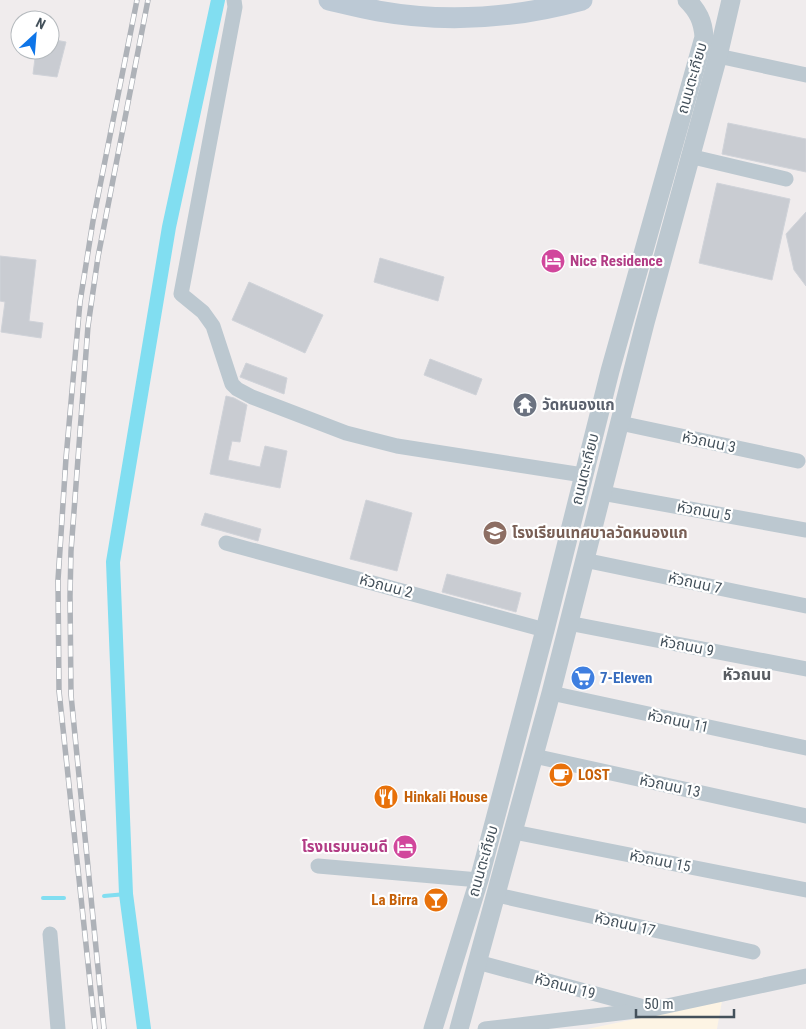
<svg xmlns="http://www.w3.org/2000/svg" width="806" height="1029" viewBox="0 0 806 1029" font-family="'Roboto Condensed','Noto Sans Thai',sans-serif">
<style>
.commercial{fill:#fdf4e4}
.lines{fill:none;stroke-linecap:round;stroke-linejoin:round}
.stream{stroke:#81def1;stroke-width:4}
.canal{stroke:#81def1;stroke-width:14}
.building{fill:#c9ccd2;stroke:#d0d3d9}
.minor{stroke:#bcc8d0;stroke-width:15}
.tertiary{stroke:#bcc8d0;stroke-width:19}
.secondary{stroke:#bcc9d5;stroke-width:21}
.rail-casing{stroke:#aeb2b8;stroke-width:5.5}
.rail{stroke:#fff;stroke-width:4;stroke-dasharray:11;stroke-linecap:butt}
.labels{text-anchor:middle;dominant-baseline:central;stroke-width:4.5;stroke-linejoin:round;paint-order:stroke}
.street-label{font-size:15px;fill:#44515b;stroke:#fff}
.hotel-label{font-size:15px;font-weight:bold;fill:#b23c85;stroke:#fff;text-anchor:start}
.worship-label{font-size:15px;font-weight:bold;fill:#5b616d;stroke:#fff;text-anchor:start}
.education-label{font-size:15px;font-weight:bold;fill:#785e54;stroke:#fff;text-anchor:start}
.shop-label{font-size:15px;font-weight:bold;fill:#366cbe;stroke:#fff;text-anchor:start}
.food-label{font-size:15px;font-weight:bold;fill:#c56008;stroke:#fff;text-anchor:start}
.neighbourhood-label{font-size:16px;font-weight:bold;fill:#595d62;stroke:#fff}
</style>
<rect width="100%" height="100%" fill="#f0eced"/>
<!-- commercial -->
<path class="commercial" d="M722,1001L717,1029H587Z"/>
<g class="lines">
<!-- stream -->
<g class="stream">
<path d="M104,896L126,894"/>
<path d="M43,898H64"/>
</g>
<!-- canal -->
<path class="canal" d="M144,1029L126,894L113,562L169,227L218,0"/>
</g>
<!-- building -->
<g class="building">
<path d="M50,39L66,42L57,77L33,74L36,50H50Z"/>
<path d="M728,123L806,139V172L722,154Z"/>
<path d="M717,183L790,199L772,280L699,263Z"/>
<path d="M806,212V286L794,270L786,234Z"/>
<path d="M0,256L36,260L29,321L43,323L41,338L1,332L5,302L0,301Z"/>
<path d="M380,258L444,277L438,301L374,282Z"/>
<path d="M249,282L323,315L305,353L232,320Z"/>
<path d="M430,359L482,379L476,395L424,375Z"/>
<path d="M246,363L287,378L284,394L240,377Z"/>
<path d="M226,396L234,398L247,405L240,442L232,441L228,460L260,467L265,446L287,451L280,488L210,474Z"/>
<path d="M366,500L412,513L397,571L350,559Z"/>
<path d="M205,513L261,529L258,541L201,525Z"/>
<path d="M447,574L521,593L516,612L442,592Z"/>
</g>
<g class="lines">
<!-- minor -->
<g class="minor">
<path d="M234,0L235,7L181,294L203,312L213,326L232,384L237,389L252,397L346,433L397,446L583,475"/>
<path d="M718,56L806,75"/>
<path d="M689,156L786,179"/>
<path d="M620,423L798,461"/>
<path d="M602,493L806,530"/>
<path d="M226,543L545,630"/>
<path d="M584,560L806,606"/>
<path d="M568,623L806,669"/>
<path d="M551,693L806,748"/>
<path d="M534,756L806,816"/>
<path d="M514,832L806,890"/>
<path d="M318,866L479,880"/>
<path d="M497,895L753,952"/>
<path d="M50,934L58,1029"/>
<path d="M477,962L644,1007"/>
<path d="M485,1029L653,1009L806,976"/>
</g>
<!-- tertiary -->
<g class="tertiary">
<path d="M433,1029L479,880L545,630L610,371L704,37C703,21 698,11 687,0"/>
<path d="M459,1029L551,693L645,323L718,56L731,0"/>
</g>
<!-- secondary -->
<path class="secondary" d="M329,0C346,4 362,8 378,11C445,23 516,18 582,0"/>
<defs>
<g id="rail">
<path d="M95,1029L59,691L58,580L66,458L80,302L93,221L137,0"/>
<path d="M104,1029L71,695L70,596L71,551L88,326L98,257L148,0"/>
</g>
</defs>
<!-- rail casing -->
<use href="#rail" class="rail-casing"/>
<!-- rail -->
<use href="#rail" class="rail"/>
</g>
<!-- icons -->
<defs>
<symbol id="hotel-disc" viewBox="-11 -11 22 22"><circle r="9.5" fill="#d1479c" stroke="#fff"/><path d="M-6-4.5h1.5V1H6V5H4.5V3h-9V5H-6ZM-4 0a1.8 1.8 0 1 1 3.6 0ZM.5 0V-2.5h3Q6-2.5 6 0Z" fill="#fff"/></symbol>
<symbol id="temple-disc" viewBox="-11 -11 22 22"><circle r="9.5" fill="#6b7280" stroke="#fff"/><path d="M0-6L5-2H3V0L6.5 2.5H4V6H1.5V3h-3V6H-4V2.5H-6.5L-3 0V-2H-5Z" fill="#fff"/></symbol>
<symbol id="school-disc" viewBox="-11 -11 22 22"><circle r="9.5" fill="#8d6e63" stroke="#fff"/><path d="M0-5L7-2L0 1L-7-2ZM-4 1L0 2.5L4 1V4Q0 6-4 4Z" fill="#fff"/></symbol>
<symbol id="supermarket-disc" viewBox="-11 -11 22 22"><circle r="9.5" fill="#3f7fe0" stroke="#fff"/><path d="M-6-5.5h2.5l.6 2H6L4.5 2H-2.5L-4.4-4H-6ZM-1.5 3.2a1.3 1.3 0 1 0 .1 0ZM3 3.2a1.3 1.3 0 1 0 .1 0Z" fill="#fff"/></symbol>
<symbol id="cafe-disc" viewBox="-11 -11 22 22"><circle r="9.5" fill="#e8710a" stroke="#fff"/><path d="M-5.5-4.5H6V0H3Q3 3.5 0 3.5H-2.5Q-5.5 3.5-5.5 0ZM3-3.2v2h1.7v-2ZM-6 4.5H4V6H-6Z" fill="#fff"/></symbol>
<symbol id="restaurant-disc" viewBox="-11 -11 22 22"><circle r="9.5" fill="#e8710a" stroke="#fff"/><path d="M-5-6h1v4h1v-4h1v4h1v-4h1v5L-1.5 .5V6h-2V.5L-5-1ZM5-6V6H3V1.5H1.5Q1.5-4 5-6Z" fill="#fff"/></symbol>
<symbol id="bar-disc" viewBox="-11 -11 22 22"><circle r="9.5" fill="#e8710a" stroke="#fff"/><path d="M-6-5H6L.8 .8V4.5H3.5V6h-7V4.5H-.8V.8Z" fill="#fff"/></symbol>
</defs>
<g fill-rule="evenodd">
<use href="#hotel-disc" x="539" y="247" width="28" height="28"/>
<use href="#temple-disc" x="511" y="391" width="28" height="28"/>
<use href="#school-disc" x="481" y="519" width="28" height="28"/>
<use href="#supermarket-disc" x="569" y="664" width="28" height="28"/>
<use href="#cafe-disc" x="547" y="761" width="28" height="28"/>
<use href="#restaurant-disc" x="372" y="783" width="28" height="28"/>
<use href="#hotel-disc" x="391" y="833" width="28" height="28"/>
<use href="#bar-disc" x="422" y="886" width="28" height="28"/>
</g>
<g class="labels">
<!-- street labels -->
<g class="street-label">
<text transform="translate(692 78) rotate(-74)">ถนนตะเกียบ</text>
<text transform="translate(709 442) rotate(12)">หัวถนน 3</text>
<text transform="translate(585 469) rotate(-76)">ถนนตะเกียบ</text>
<text transform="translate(704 511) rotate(10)">หัวถนน 5</text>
<text transform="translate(695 583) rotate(12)">หัวถนน 7</text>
<text transform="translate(386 586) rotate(15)">หัวถนน 2</text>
<text transform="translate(687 646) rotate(11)">หัวถนน 9</text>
<text transform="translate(678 721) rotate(12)">หัวถนน 11</text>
<text transform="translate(670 786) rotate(12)">หัวถนน 13</text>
<text transform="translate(483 861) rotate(-74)">ถนนตะเกียบ</text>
<text transform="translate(660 861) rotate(11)">หัวถนน 15</text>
<text transform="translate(625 924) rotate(13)">หัวถนน 17</text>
<text transform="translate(565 986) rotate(15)">หัวถนน 19</text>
</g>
<!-- hotel labels -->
<g class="hotel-label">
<text x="570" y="261">Nice Residence</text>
<text x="388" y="847" text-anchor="end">โรงแรมนอนดี</text>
</g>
<!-- worship labels -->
<g class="worship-label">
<text x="542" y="405">วัดหนองแก</text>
</g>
<!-- education labels -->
<g class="education-label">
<text x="512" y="533">โรงเรียนเทศบาลวัดหนองแก</text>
</g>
<!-- shop labels -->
<g class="shop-label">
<text x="600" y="678">7-Eleven</text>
</g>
<!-- food labels -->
<g class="food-label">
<text x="578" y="775">LOST</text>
<text x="404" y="797">Hinkali House</text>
<text x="418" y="900" text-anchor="end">La Birra</text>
</g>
<!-- neighbourhood labels -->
<g class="neighbourhood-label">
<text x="747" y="674">หัวถนน</text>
</g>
</g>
<!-- north arrow -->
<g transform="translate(35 35) rotate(26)"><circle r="24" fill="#ffffff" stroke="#b4b9bd"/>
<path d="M0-4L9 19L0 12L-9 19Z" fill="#0e75e8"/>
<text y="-8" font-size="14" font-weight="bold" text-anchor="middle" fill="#44515b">N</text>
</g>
<!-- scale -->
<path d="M636 1009v8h98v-8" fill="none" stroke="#44515b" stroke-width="2.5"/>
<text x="644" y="1009" font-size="15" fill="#44515b" stroke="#ffffff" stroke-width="4" paint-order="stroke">50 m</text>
</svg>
